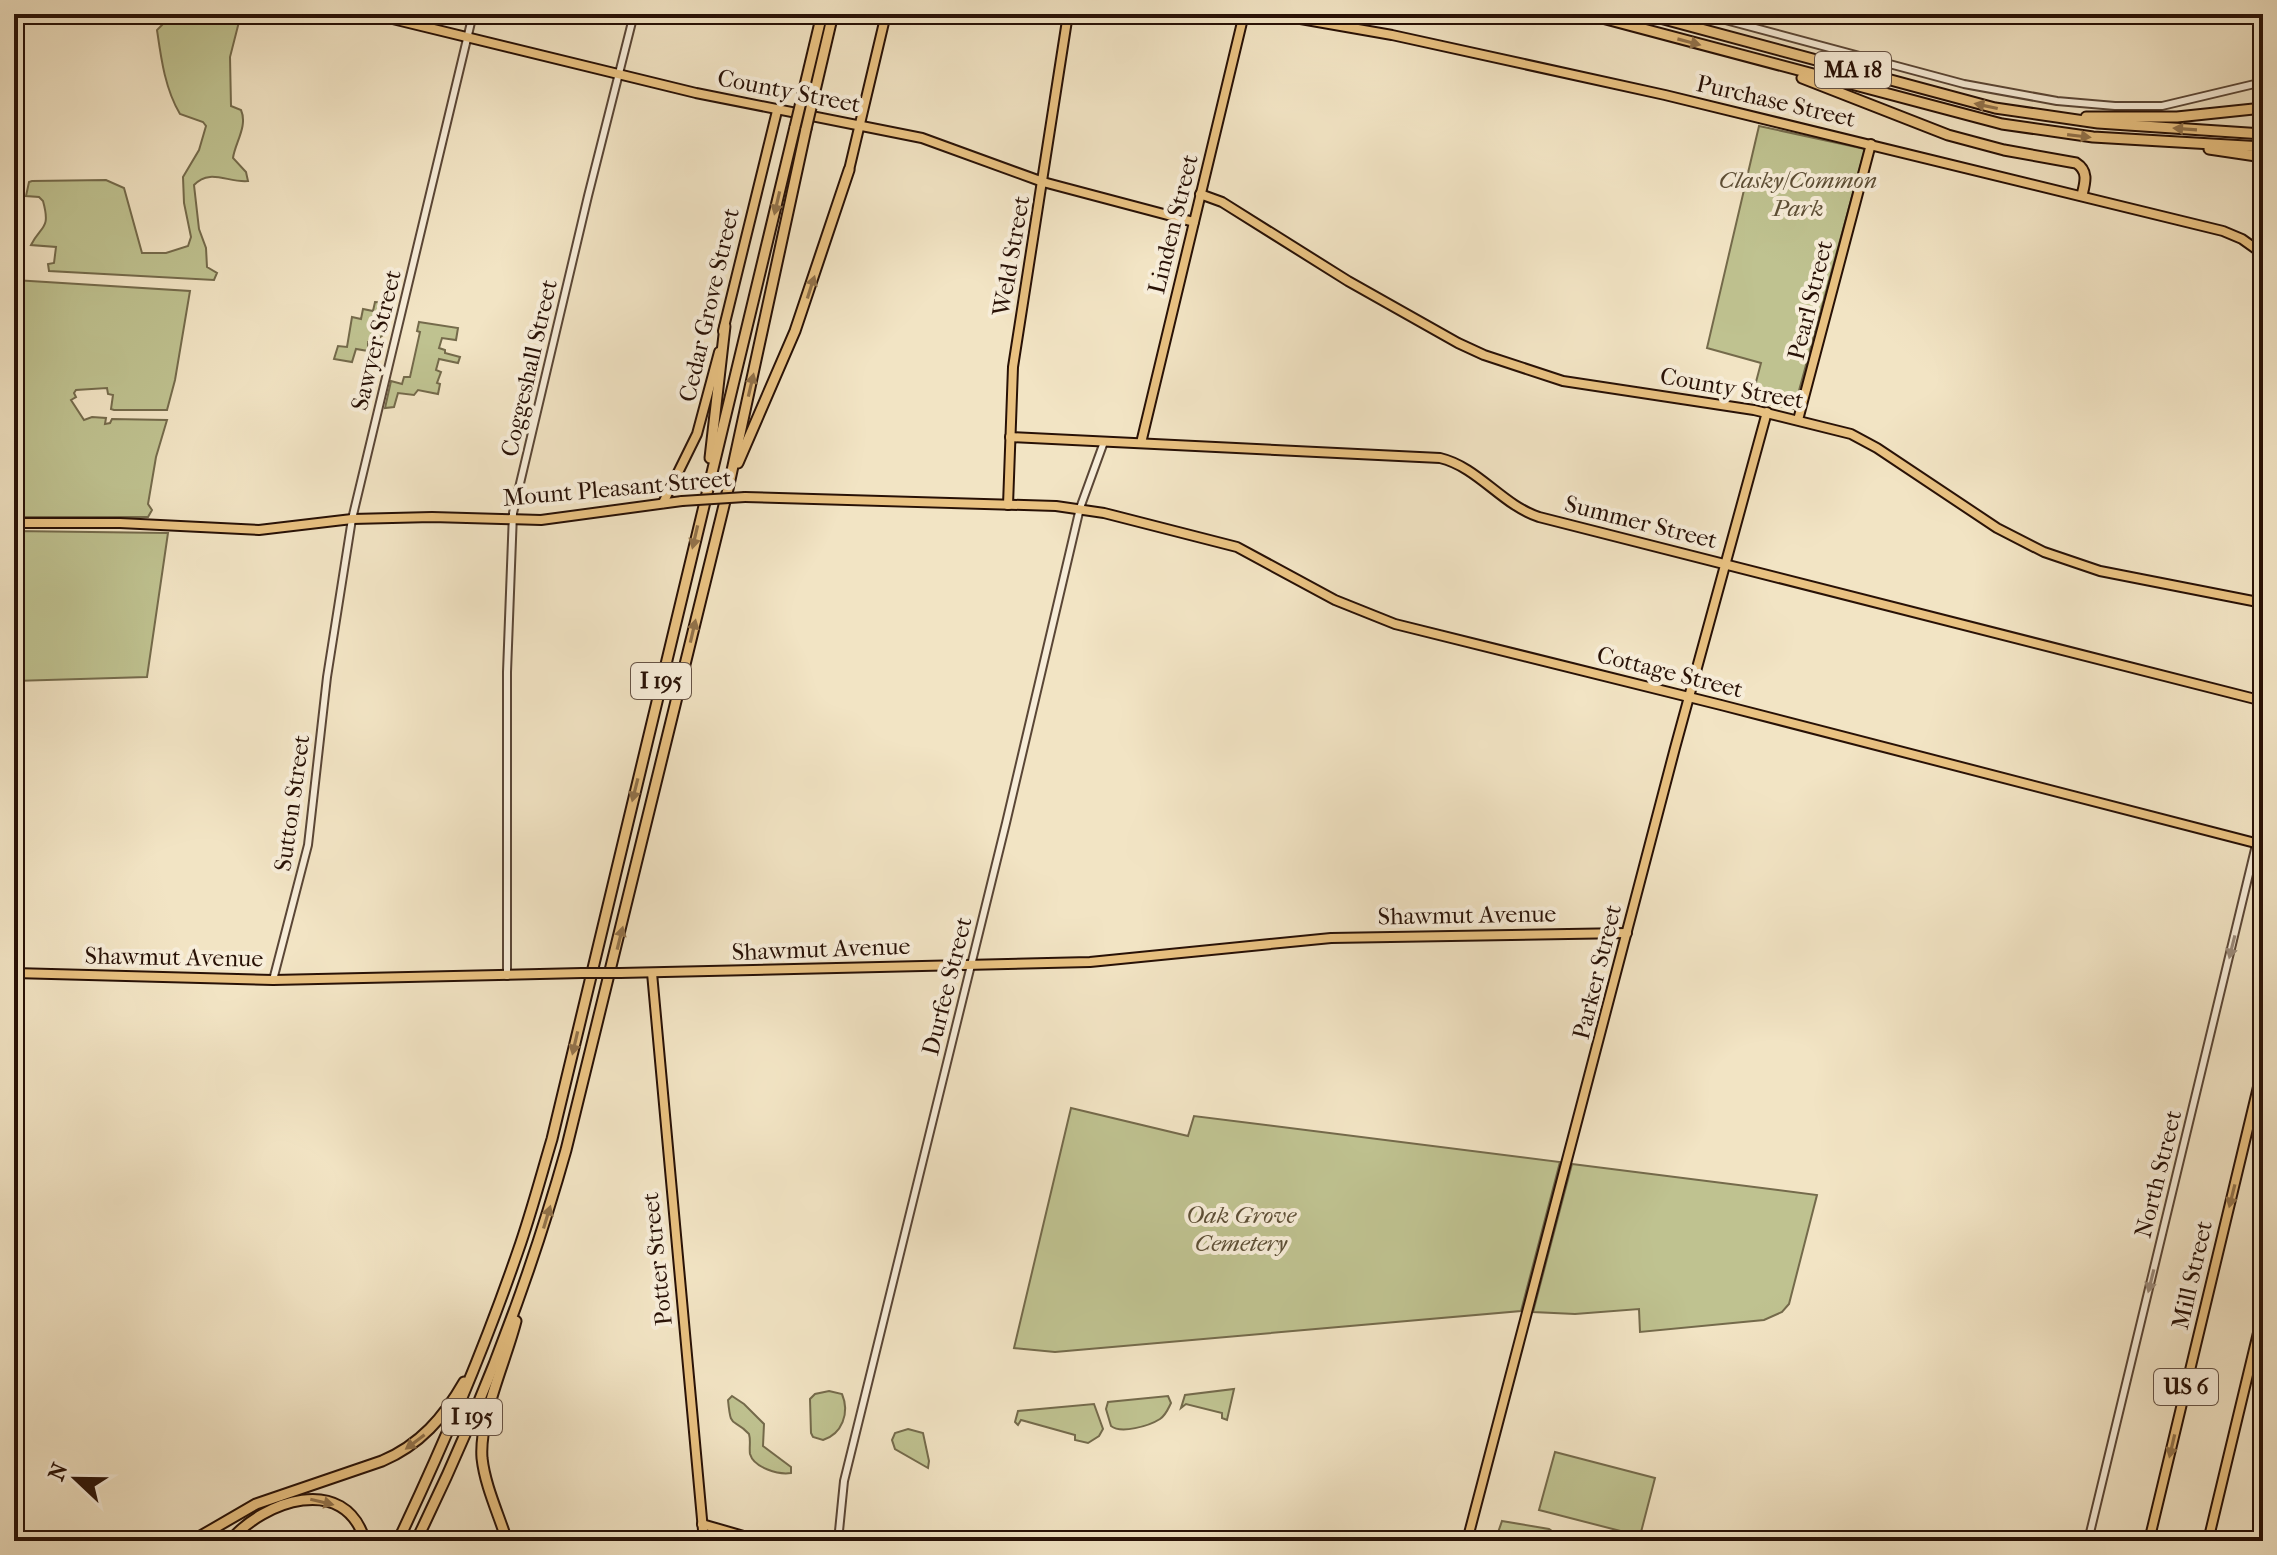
<svg xmlns="http://www.w3.org/2000/svg" width="2277" height="1555" viewBox="0 0 2277 1555" font-family="'IM FELL French Canon',serif">
<style>
.green{fill:#bfc290;stroke:#746a4b;stroke-width:2}
.lines{fill:none;stroke-linecap:round;stroke-linejoin:round}
.minor-casing{stroke:#5a4636;stroke-width:10}
.major-casing{stroke:#281106;stroke-width:12}
.highway-casing{stroke:#281106;stroke-width:13}
.minor{stroke:#f7edd9;stroke-width:6}
.major{stroke:#e9c282;stroke-width:8}
.highway{stroke:#e9c282;stroke-width:9}
.major-bridge-casing{stroke:#281106;stroke-width:12;stroke-linecap:butt}
.highway-bridge-casing{stroke:#281106;stroke-width:13;stroke-linecap:butt}
.major-bridge{stroke:#e9c282;stroke-width:8}
.highway-bridge{stroke:#e9c282;stroke-width:9}
.oneway{fill:#92724a}
.oneway2{fill:#9a8a7a}
.labels{text-anchor:middle;dominant-baseline:central;stroke-width:8;stroke-linejoin:round;paint-order:stroke}
.shield{fill:#f7edd9;stroke:#665345;stroke-width:2}
.shield-label{font-size:22px;font-weight:bold;fill:#281106}
.street-label{font-size:24px;fill:#281106;stroke:#f7edd9}
.park-label{font-size:24px;font-style:italic;fill:#5d4f36;stroke:#f7edd9}
</style>
<rect width="100%" height="100%" fill="#f2e4c4"/>
<filter id="stains"><feTurbulence type="fractalNoise" baseFrequency=".0025" numOctaves="4"/><feColorMatrix values="0 0 0 0 .2 0 0 0 0 .09 0 0 0 0 .02 0 0 0 .5 -.17"/></filter>
<radialGradient id="worn" r=".72"><stop offset=".6" stop-color="#630" stop-opacity="0"/><stop offset="1" stop-color="#630" stop-opacity=".3"/></radialGradient>
<!-- green -->
<g class="green">
<path d="M168,14H241L230,57L231,106L241,110C248,126 235,143 233,158L246,172L248,181C228,183 210,168 194,185L199,229L206,248L207,267L217,273L214,280L49,271L48,264L54,263L56,247L31,245C41,225 51,230 43,201L39,197L26,196L29,182L32,181L106,180L124,188L142,253H166L188,246L191,237L184,203L183,177L199,150L206,126L203,122L180,114C165,89 161,58 157,30L165,22Z"/>
<path d="M1759,126L1865,149L1794,409L1751,401L1761,363L1707,348Z"/>
<path d="M14,280L190,291L175,380L167,410H114L111,409L113,395L108,394L107,388L76,390L74,393L76,397L71,400L84,420L92,417L106,418L105,424L110,423L112,419L167,420L156,457L148,504L152,510L148,517H14Z"/>
<path d="M375,302L385,303L382,320L389,322L386,333L379,338L378,343L368,342V351L356,349L352,362L334,359L338,346L347,347L352,317L361,319L363,309L373,311Z"/>
<path d="M419,322L458,328L456,340L442,338L439,348L445,350V353L460,357L458,363L439,359L436,370L441,372L437,383L440,384L438,394L418,390L414,395L398,393L394,407L385,408L391,381L402,384L404,377H410L420,332L417,331Z"/>
<path d="M14,531L168,533L147,677L14,681Z"/>
<path d="M1071,1108L1188,1136L1194,1116L1560,1162L1521,1311L1055,1352L1014,1348Z"/>
<path d="M1572,1164L1817,1195L1789,1304L1782,1312L1764,1320L1640,1332L1639,1309L1575,1314L1533,1312Z"/>
<path d="M1234,1389L1227,1420L1222,1418V1413L1186,1404L1181,1408L1185,1395Z"/>
<path d="M829,1391L842,1394C850,1413 842,1434 823,1440L813,1437L811,1433L810,1399L815,1394Z"/>
<path d="M732,1396L744,1404L764,1424L763,1446L791,1467V1473C779,1475 754,1468 750,1454C749,1447 751,1441 749,1434C732,1416 731,1431 728,1400Z"/>
<path d="M1168,1396L1171,1403C1168,1409 1166,1415 1160,1419C1149,1426 1121,1434 1111,1426L1106,1409L1108,1402Z"/>
<path d="M1094,1404L1103,1429L1099,1436L1088,1443L1075,1440V1435L1021,1420L1018,1425L1015,1422L1018,1411Z"/>
<path d="M908,1429L923,1433L929,1461L928,1468L895,1449L892,1440L895,1433Z"/>
<path d="M1555,1452L1655,1478L1640,1536L1539,1510Z"/>
<path d="M1502,1521L1549,1529L1566,1541H1495Z"/>
</g>
<g class="lines">
<defs>
<g id="minor">
<path d="M1703,14L1964,84L2057,101L2115,106H2162L2263,82"/>
<path d="M507,976V672L513,513L588,196L634,14"/>
<path d="M273,980L308,845L327,677L352,519L473,14"/>
<path d="M838,1541L844,1481L1006,823L1080,508L1104,442"/>
<path d="M2088,1541L2263,816"/>
</g>
<g id="major">
<path d="M372,14L696,93L922,138L1043,182L1194,222"/>
<path d="M1272,14L1392,35L1665,95L2223,231L2242,239L2263,254"/>
<path d="M14,19L35,14"/>
<path d="M849,170L886,14"/>
<path d="M1200,194L1222,202L1348,281L1458,343L1484,355L1563,381L1754,410L1851,434L1877,448L1997,528L2044,552L2100,571L2263,603"/>
<path d="M723,331L777,111"/>
<path d="M1798,420L1871,144"/>
<path d="M1010,437L1440,458C1478,467 1502,505 1539,517L2263,701"/>
<path d="M1141,443L1244,14"/>
<path d="M745,497L1056,506L1104,513L1237,547L1335,600L1395,624L1721,705L2263,845"/>
<path d="M663,503L697,434L719,352"/>
<path d="M1008,505L1013,367L1068,14"/>
<path d="M14,523H120L259,530L352,519L432,517L541,520L682,501"/>
<path d="M14,973L273,980L582,973"/>
<path d="M620,973L1090,962L1331,938L1627,933"/>
<path d="M652,973L704,1541"/>
<path d="M702,1524L761,1541"/>
<path d="M1467,1541L1675,748L1767,412"/>
<path d="M2149,1541L2263,1066"/>
<path d="M2208,1541L2263,1312"/>
</g>
<g id="highway">
<path d="M1587,14L2002,124L2093,137L2263,147"/>
<path d="M1645,14L1995,108L2098,123L2263,134"/>
<path d="M1802,78L1948,135L2004,150L2076,163C2089,171 2085,183 2082,195"/>
<path d="M2086,117H2177L2263,108"/>
<path d="M2209,149L2263,157"/>
<path d="M710,458L725,326"/>
<path d="M738,463L795,331L849,170"/>
<path d="M192,1541L256,1504L382,1461C420,1445 444,1417 464,1382"/>
<path d="M230,1541C263,1501 345,1472 365,1541"/>
<path d="M398,1541C443,1446 484,1350 518,1251C531,1214 541,1176 552,1139L795,127"/>
<path d="M416,1541C478,1415 528,1285 566,1150L728,489L806,129"/>
<path d="M507,1541C499,1515 485,1486 482,1458C479,1418 506,1361 516,1321"/>
</g>
</defs>
<!-- minor casing -->
<use href="#minor" class="minor-casing"/>
<!-- major casing -->
<use href="#major" class="major-casing"/>
<!-- highway casing -->
<use href="#highway" class="highway-casing"/>
<!-- minor -->
<use href="#minor" class="minor"/>
<!-- major -->
<use href="#major" class="major"/>
<!-- highway -->
<use href="#highway" class="highway"/>
<defs>
<g id="major-bridge">
<path d="M682,501L745,497"/>
<path d="M582,973H620"/>
</g>
<g id="highway-bridge">
<path d="M795,127L822,14"/>
<path d="M806,129L833,14"/>
</g>
</defs>
<!-- major-bridge casing -->
<use href="#major-bridge" class="major-bridge-casing"/>
<!-- highway-bridge casing -->
<use href="#highway-bridge" class="highway-bridge-casing"/>
<!-- major-bridge -->
<use href="#major-bridge" class="major-bridge"/>
<!-- highway-bridge -->
<use href="#highway-bridge" class="highway-bridge"/>
</g>
<!-- one-way arrows -->
<defs><path id="oneway-solid" d="M-6-.8H1V-3.2L6.5 0L1 3.2V.8H-6Z" transform="scale(2)"/></defs>
<g class="oneway">
<use href="#oneway-solid" transform="translate(1689 42) rotate(15)"/>
<use href="#oneway-solid" transform="translate(1986 106) rotate(-168)"/>
<use href="#oneway-solid" transform="translate(2185 129) rotate(-176)"/>
<use href="#oneway-solid" transform="translate(2079 136) rotate(7)"/>
<use href="#oneway-solid" transform="translate(777 203) rotate(103)"/>
<use href="#oneway-solid" transform="translate(811 287) rotate(-72)"/>
<use href="#oneway-solid" transform="translate(751 385) rotate(-77)"/>
<use href="#oneway-solid" transform="translate(695 537) rotate(103)"/>
<use href="#oneway-solid" transform="translate(693 631) rotate(-77)"/>
<use href="#oneway-solid" transform="translate(635 790) rotate(104)"/>
<use href="#oneway-solid" transform="translate(620 938) rotate(-76)"/>
<use href="#oneway-solid" transform="translate(575 1043) rotate(103)"/>
<use href="#oneway-solid" transform="translate(2232 1196) rotate(104)"/>
<use href="#oneway-solid" transform="translate(547 1217) rotate(-73)"/>
<use href="#oneway-solid" transform="translate(415 1442) rotate(143)"/>
<use href="#oneway-solid" transform="translate(2172 1446) rotate(103)"/>
<use href="#oneway-solid" transform="translate(322 1502) rotate(13)"/>
</g>
<g class="oneway2">
<use href="#oneway-solid" transform="translate(2232 947) rotate(104)"/>
<use href="#oneway-solid" transform="translate(2151 1281) rotate(104)"/>
</g>
<g class="labels">
<!-- shield labels -->
<g class="shield">
<rect x="1815" y="52" width="76" height="36" rx="6"/>
<rect x="631" y="663" width="60" height="36" rx="6"/>
<rect x="2154" y="1369" width="64" height="36" rx="6"/>
<rect x="442" y="1399" width="60" height="36" rx="6"/>
</g>
<g class="shield-label">
<text x="1853" y="70">MA 18</text>
<text x="661" y="681">I 195</text>
<text x="2186" y="1387">US 6</text>
<text x="472" y="1417">I 195</text>
</g>
<!-- street labels -->
<g class="street-label">
<text transform="translate(789 91) rotate(11)">County Street</text>
<text transform="translate(1776 101) rotate(13)">Purchase Street</text>
<text transform="translate(1173 224) rotate(-76)">Linden Street</text>
<text transform="translate(1011 256) rotate(-80)">Weld Street</text>
<text transform="translate(1810 300) rotate(-76)">Pearl Street</text>
<text transform="translate(709 305) rotate(-77)">Cedar Grove Street</text>
<text transform="translate(376 340) rotate(-76)">Sawyer Street</text>
<text transform="translate(529 368) rotate(-77)">Coggeshall Street</text>
<text transform="translate(1732 388) rotate(10)">County Street</text>
<text transform="translate(617 488) rotate(-5)">Mount Pleasant Street</text>
<text transform="translate(1641 522) rotate(14)">Summer Street</text>
<text transform="translate(1670 672) rotate(14)">Cottage Street</text>
<text transform="translate(292 803) rotate(-82)">Sutton Street</text>
<text transform="translate(1467 915) rotate(-1)">Shawmut Avenue</text>
<text transform="translate(821 949) rotate(-2)">Shawmut Avenue</text>
<text transform="translate(174 957) rotate(1)">Shawmut Avenue</text>
<text transform="translate(1597 972) rotate(-76)">Parker Street</text>
<text transform="translate(947 986) rotate(-76)">Durfee Street</text>
<text transform="translate(2158 1174) rotate(-76)">North Street</text>
<text transform="translate(657 1259) rotate(-96)">Potter Street</text>
<text transform="translate(2192 1275) rotate(-77)">Mill Street</text>
</g>
<!-- park labels -->
<g class="park-label">
<text x="1798" y="180">Clasky/Common<tspan x="1798" dy="28">Park</tspan></text>
<text x="1241" y="1215">Oak Grove<tspan x="1241" dy="28">Cemetery</tspan></text>
</g>
</g>
<!-- margin -->
<rect width="2277" height="1555" fill="none" stroke="#f2e4c4" stroke-width="48"/>
<rect x="16" y="16" width="2245" height="1523" fill="none" stroke="#281106" stroke-width="4"/>
<rect x="24" y="24" width="2229" height="1507" fill="none" stroke="#281106" stroke-width="2"/>
<!-- north arrow -->
<g transform="translate(76 1479) rotate(292)" stroke="#f7edd9" stroke-width="6" paint-order="stroke">
<path d="M0-6L14 30L0 20L-14 30Z" fill="#281106"/>
<text y="-12" font-size="22" font-weight="bold" text-anchor="middle" fill="#281106">N</text>
</g>
<rect width="100%" height="100%" filter="url(#stains)"/>
<rect width="100%" height="100%" fill="url(#worn)"/>
</svg>
